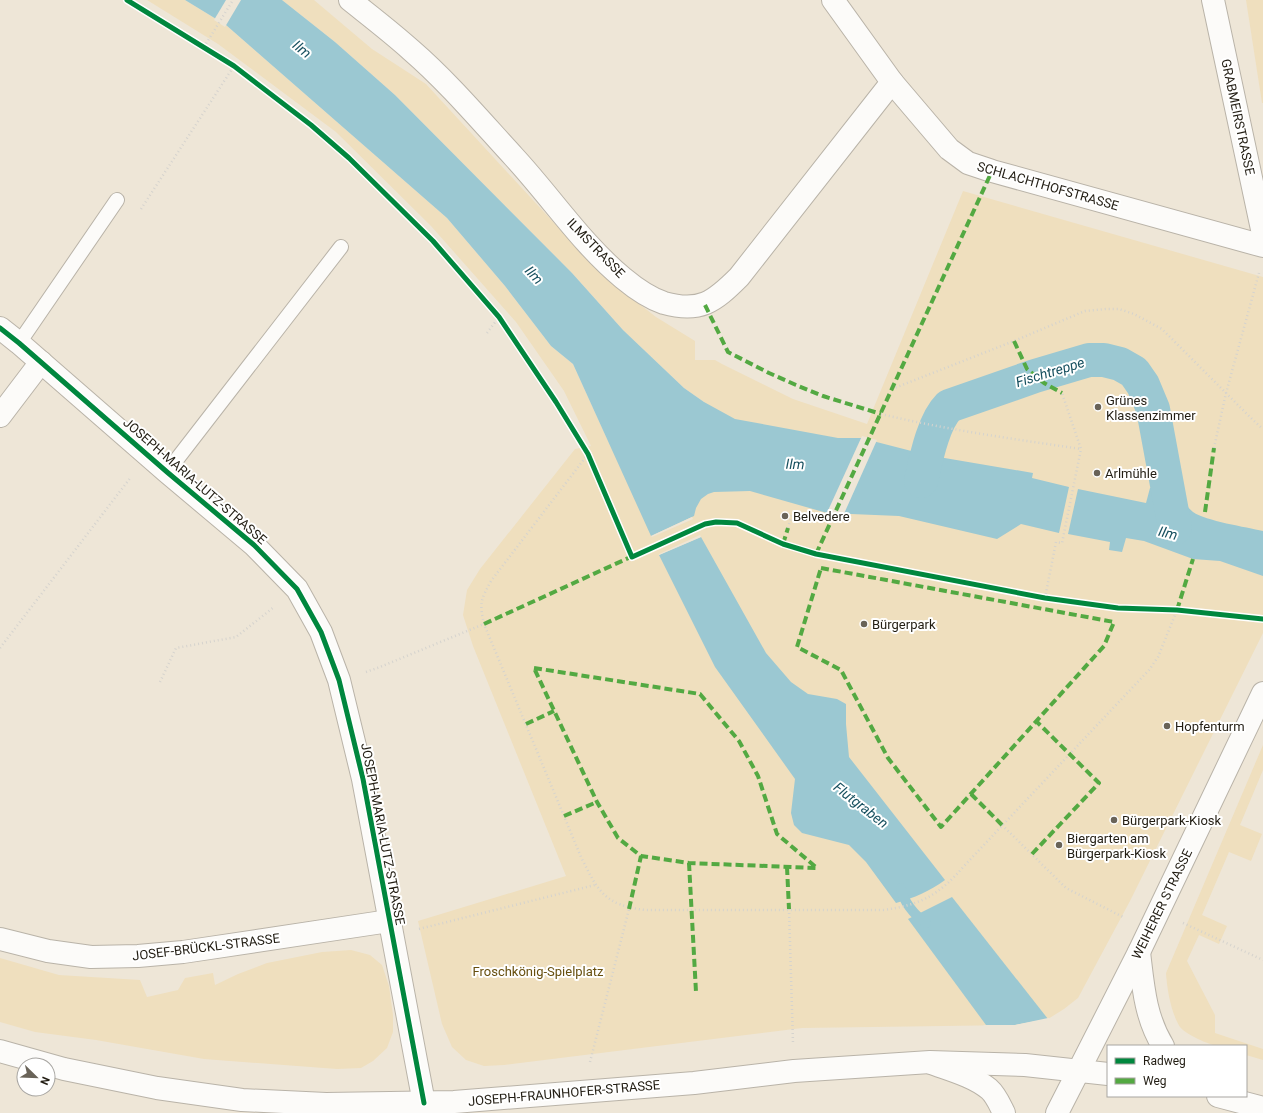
<svg xmlns="http://www.w3.org/2000/svg" width="1263" height="1113" viewBox="0 0 1263 1113" font-family="Roboto,sans-serif">
<style>
.green{fill:#efdfbe}
.water{fill:#9bc8d2}
.pier{fill:#eee6d7}
.lines{fill:none;stroke-linecap:round;stroke-linejoin:round}
.stream{stroke:#9bc8d2;stroke-width:10}
.canal{stroke:#9bc8d2;stroke-width:34}
.service-casing{stroke:#b9b3a8;stroke-width:16}
.minor-casing{stroke:#b9b3a8;stroke-width:24}
.tertiary-casing{stroke:#b9b3a8;stroke-width:24}
.secondary-casing{stroke:#b9b3a8;stroke-width:24}
.primary-casing{stroke:#b9b3a8;stroke-width:24}
.path{stroke:#d5d3ce;stroke-width:2.5;stroke-dasharray:1 3;stroke-linecap:butt}
.service{stroke:#fcfbf9;stroke-width:14}
.minor{stroke:#fcfbf9;stroke-width:22}
.tertiary{stroke:#fcfbf9;stroke-width:22}
.secondary{stroke:#fcfbf9;stroke-width:22}
.primary{stroke:#fcfbf9;stroke-width:22}
.quiet{stroke:#53a942;stroke-width:4;stroke-dasharray:8 4;stroke-linecap:butt}
.cycleway-casing{stroke:#fff;stroke-width:8}
.cycleway{stroke:#00873e;stroke-width:5}
.poi-dot{fill:#696358;stroke:#fff;stroke-width:1.5}
.labels{text-anchor:middle;dominant-baseline:central;stroke-width:4;stroke-linejoin:round;paint-order:stroke}
.street-label{font-size:13px;fill:#221d13;stroke:#fff}
.poi-label{font-size:13px;fill:#221d13;stroke:#fff;text-anchor:start}
.park-label{font-size:13px;fill:#674f0e;stroke:#fff}
.water-label{font-size:14px;font-style:italic;fill:#17505f;stroke:#fff}
</style>
<rect width="100%" height="100%" fill="#eee6d7"/>
<!-- green -->
<g class="green">
<path d="M147,0H185L226,25L447,218L505,286L551,346L573,364L609,443L704,402L684,388L623,330L572,273L395,95L335,42L282,0H314L372,49L426,84L602,275L656,317L695,341V360H715L722,364L793,399L867,424L963,191L1263,277V633L1130,901L1078,998L1064,1009L1048,1019L1015,1025L802,1028L504,1065L484,1066L466,1060L452,1047L442,1024L418,921L566,876L473,646L463,615L467,590L480,569L575,449L591,446L564,391L516,322L431,226L336,132L218,44Z"/>
<path d="M1246,0H1263V103H1262Z"/>
<path d="M1263,745V770L1240,825L1262,834L1251,861L1229,852L1202,915L1227,926L1219,944L1199,935L1187,961L1215,1015V1033L1263,1049V1060L1246,1055V1046C1237,1046 1227,1047 1218,1046C1209,1045 1185,1034 1180,1027C1171,1013 1167,989 1166,973Z"/>
<path d="M351,950L370,955L382,965L389,986L393,1015V1032L387,1048L373,1061L361,1068L337,1069L204,1059L96,1040L35,1032L0,1022V958L59,975L140,980L147,997L178,990L185,978L213,973L215,985L238,974L267,963L322,952Z"/>
</g>
<!-- water -->
<g class="water">
<path d="M185,0H282L335,42L395,95L572,273L623,330L684,388L704,402L735,419L838,438H861L927,455L1033,473L1032,478L1069,487L1059,533L1021,524L997,539L899,516L827,513L750,491L714,492L708,494L701,499L696,508L694,516L651,536L573,364L551,346L505,286L447,218L226,25Z"/>
<path d="M1172,481C1178,491 1184,505 1193,512C1206,521 1246,527 1263,531V576L1220,561L1193,559L1144,541L1126,538L1122,552L1109,550L1110,542L1068,534L1078,489L1146,503L1150,488Z"/>
<path d="M701,537L766,653L791,682L808,694L837,699L846,704V724L849,757L945,880C930,891 914,898 896,903L866,862L849,845L802,833L794,825L791,813L795,779L715,667L659,555Z"/>
<path d="M952,897L1048,1019L1015,1025H986L908,919Z"/>
</g>
<!-- pier -->
<g class="pier">
<path d="M226,0H241L225,27L214,20Z"/>
<path d="M862,436L877,440L843,516L826,515Z"/>
<path d="M692,517L693,519L652,537L651,536Z"/>
<path d="M700,535L701,537L659,555V554Z"/>
<path d="M1048,1018H1050L1048,1020L1015,1027H986L983,1025H1015Z"/>
</g>
<g class="lines">
<!-- stream -->
<path class="stream" d="M901,888C903,901 914,915 926,923"/>
<!-- canal -->
<path class="canal" d="M921,481C926,459 933,422 949,406L1035,376L1089,360H1104L1120,364L1134,372L1143,385L1153,409L1175,528"/>
<defs>
<g id="service">
<path d="M19,343L117,200"/>
<path d="M167,472L341,247"/>
</g>
<g id="minor">
<path d="M350,0C370,16 391,32 411,50C448,82 480,120 514,157C551,197 581,243 623,278C635,288 649,298 664,303C700,313 714,302 739,277L892,82"/>
<path d="M833,0L892,82L949,149L968,163L992,171L1263,246"/>
<path d="M1213,0L1263,234"/>
<path d="M0,328L19,343L167,472L254,545L297,589L321,632L339,680L363,779L424,1103"/>
<path d="M0,416L41,362"/>
<path d="M0,939L48,951L91,957L138,956L183,952L389,921"/>
</g>
<g id="tertiary">
<path d="M1139,952C1143,985 1145,1017 1163,1046"/>
<path d="M1079,1070L1139,952L1263,693"/>
</g>
<g id="secondary">
<path d="M931,1063C950,1070 973,1076 989,1089C996,1095 1000,1105 1004,1113"/>
<path d="M1057,1113L1079,1070"/>
</g>
<g id="primary">
<path d="M0,1051L64,1069L157,1088L242,1100L326,1104L454,1102L694,1083L794,1071L930,1062L1025,1065L1108,1074"/>
<path d="M1218,1096L1263,1108"/>
</g>
</defs>
<!-- service casing -->
<use href="#service" class="service-casing"/>
<!-- minor casing -->
<use href="#minor" class="minor-casing"/>
<!-- tertiary casing -->
<use href="#tertiary" class="tertiary-casing"/>
<!-- secondary casing -->
<use href="#secondary" class="secondary-casing"/>
<!-- primary casing -->
<use href="#primary" class="primary-casing"/>
<!-- path -->
<g class="path">
<path d="M204,47L233,0"/>
<path d="M141,209L234,66"/>
<path d="M487,333L499,317"/>
<path d="M892,389L1014,341L1085,311L1106,309H1119L1134,314L1162,329L1253,420L1263,429"/>
<path d="M881,414C947,430 1014,439 1081,449"/>
<path d="M1214,448L1226,393L1259,273"/>
<path d="M588,454L491,581C481,600 479,602 484,624L581,857C598,891 604,905 645,910H883C922,905 940,894 965,865L1149,670L1158,657L1177,610"/>
<path d="M788,528L792,514"/>
<path d="M1045,598L1056,542L1062,543L1081,449L1062,393"/>
<path d="M0,648L131,477"/>
<path d="M366,672L380,667L484,624"/>
<path d="M160,682L176,648L236,637L274,607"/>
<path d="M1002,825L1066,888L1125,918"/>
<path d="M789,909L793,1043"/>
<path d="M1183,923L1263,960"/>
<path d="M419,929L595,885"/>
<path d="M590,1062L629,909"/>
</g>
<!-- service -->
<use href="#service" class="service"/>
<!-- minor -->
<use href="#minor" class="minor"/>
<!-- tertiary -->
<use href="#tertiary" class="tertiary"/>
<!-- secondary -->
<use href="#secondary" class="secondary"/>
<!-- primary -->
<use href="#primary" class="primary"/>
<!-- quiet -->
<g class="quiet">
<path d="M705,305L728,352L769,373L796,385L823,396L881,414"/>
<path d="M1014,341L1027,369L1044,383L1062,393"/>
<path d="M1205,512L1214,448"/>
<path d="M783,544L788,528"/>
<path d="M816,554L992,171"/>
<path d="M821,568L1114,622L1104,646L941,827L888,758L841,670L797,647Z"/>
<path d="M1177,610L1193,559"/>
<path d="M484,624L635,555"/>
<path d="M534,668L700,694L739,741L758,776L777,834L817,868L689,863L641,856L618,838L597,802Z"/>
<path d="M526,724L554,711"/>
<path d="M971,794L1002,825"/>
<path d="M564,816L597,802"/>
<path d="M1032,854L1099,783L1036,721"/>
<path d="M689,863L696,992"/>
<path d="M787,867L789,909"/>
<path d="M629,909L641,856"/>
</g>
<defs>
<g id="cycleway">
<path d="M127,0L234,66L311,125L349,158L433,241L499,317L556,402L588,454L632,557L705,524L716,522L737,523L783,544L816,554L1045,598L1118,608L1177,610L1263,619"/>
<path d="M0,328L19,343L167,472L254,545L297,589L321,632L339,680L363,779L424,1103"/>
</g>
</defs>
<!-- cycleway casing -->
<use href="#cycleway" class="cycleway-casing"/>
<!-- cycleway -->
<use href="#cycleway" class="cycleway"/>
</g>
<!-- markers -->
<g class="poi-dot">
<circle cx="1098" cy="407" r="4"/>
<circle cx="1097" cy="473" r="4"/>
<circle cx="785" cy="516" r="4"/>
<circle cx="864" cy="624" r="4"/>
<circle cx="1167" cy="726" r="4"/>
<circle cx="1114" cy="820" r="4"/>
<circle cx="1059" cy="845" r="4"/>
</g>
<g class="labels">
<!-- street labels -->
<g class="street-label">
<text transform="translate(1238 117) rotate(78)">GRABMEIRSTRASSE</text>
<text transform="translate(1048 186) rotate(16)">SCHLACHTHOFSTRASSE</text>
<text transform="translate(596 248) rotate(46)">ILMSTRASSE</text>
<text transform="translate(195 481) rotate(41)">JOSEPH-MARIA-LUTZ-STRASSE</text>
<text transform="translate(383 834) rotate(79)">JOSEPH-MARIA-LUTZ-STRASSE</text>
<text transform="translate(1162 904) rotate(-64)">WEIHERER STRASSE</text>
<text transform="translate(206 947) rotate(-7)">JOSEF-BRÜCKL-STRASSE</text>
<text transform="translate(564 1093) rotate(-5)">JOSEPH-FRAUNHOFER-STRASSE</text>
</g>
<!-- poi labels -->
<g class="poi-label">
<text x="1106" y="400">Grünes<tspan x="1106" dy="15">Klassenzimmer</tspan></text>
<text x="1105" y="473">Arlmühle</text>
<text x="793" y="516">Belvedere</text>
<text x="872" y="624">Bürgerpark</text>
<text x="1175" y="726">Hopfenturm</text>
<text x="1122" y="820">Bürgerpark-Kiosk</text>
<text x="1067" y="838">Biergarten am<tspan x="1067" dy="15">Bürgerpark-Kiosk</tspan></text>
</g>
<!-- park labels -->
<g class="park-label">
<text x="538" y="971">Froschkönig-Spielplatz</text>
</g>
<!-- water labels -->
<g class="water-label">
<text transform="translate(302 49) rotate(38)">Ilm</text>
<text transform="translate(534 275) rotate(47)">Ilm</text>
<text transform="translate(1050 372) rotate(-17)">Fischtreppe</text>
<text transform="translate(795 464) rotate(1)">Ilm</text>
<text transform="translate(1168 533) rotate(14)">Ilm</text>
<text transform="translate(861 805) rotate(38)">Flutgraben</text>
</g>
</g>
<!-- legend -->
<rect x="1107" y="1045" width="140" height="52" fill="#ffffff" stroke="#a7a5a1"/>
<rect x="1115" y="1058" width="20" height="6" fill="#00873e" stroke="#a7a5a1"/>
<text x="1143" y="1065" font-size="12" fill="#221d13">Radweg</text>
<rect x="1115" y="1078" width="20" height="6" fill="#53a942" stroke="#a7a5a1"/>
<text x="1143" y="1085" font-size="12" fill="#221d13">Weg</text>
<!-- north arrow -->
<g transform="translate(36 1077) rotate(113)"><circle r="19" fill="#ffffff" stroke="#a7a5a1"/>
<path d="M0-3L7 15L0 10L-7 15Z" fill="#696358"/>
<text y="-6" font-size="11" font-weight="bold" text-anchor="middle" fill="#221d13">N</text>
</g>
</svg>
